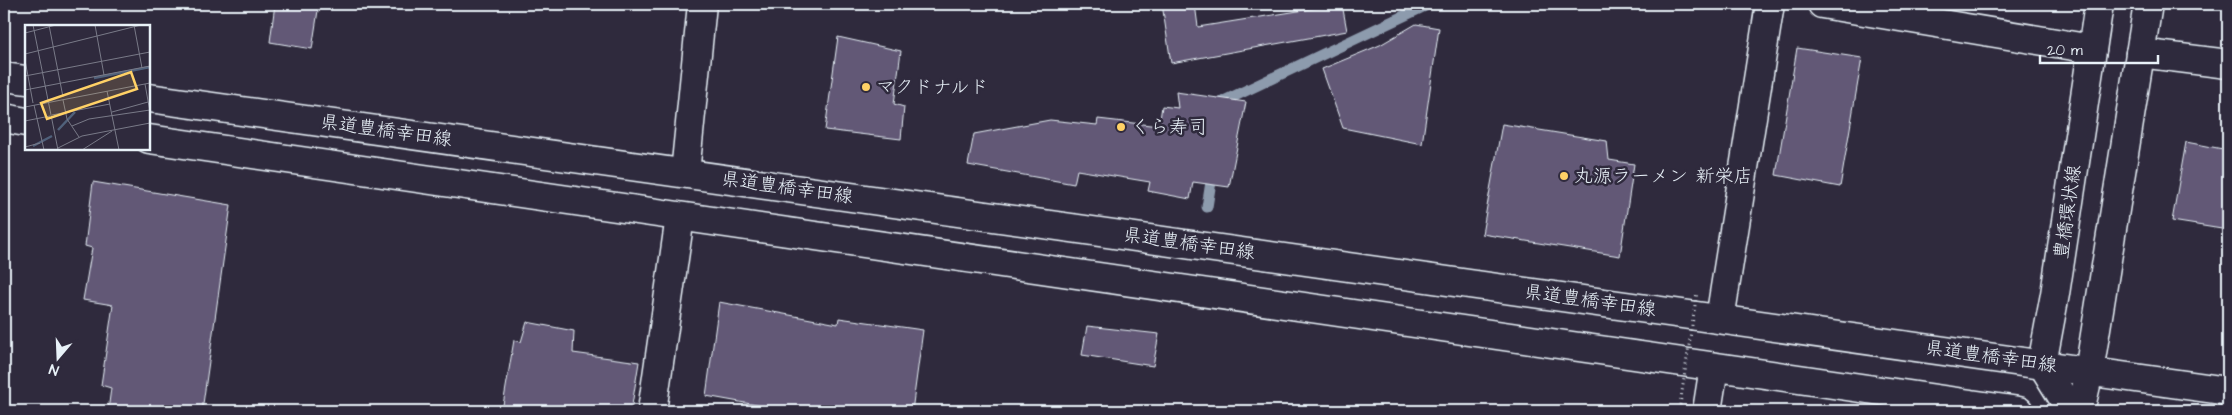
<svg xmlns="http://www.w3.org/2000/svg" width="2232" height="415" viewBox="0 0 2232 415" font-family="'Architects Daughter','Klee One',sans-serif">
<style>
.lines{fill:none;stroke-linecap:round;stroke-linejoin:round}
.stream{stroke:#8d9bad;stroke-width:11}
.building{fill:#625976;stroke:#e8f1f8}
.minor-casing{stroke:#e8f1f8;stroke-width:31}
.secondary-casing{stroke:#e8f1f8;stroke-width:31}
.minor{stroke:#2f2a3d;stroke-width:28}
.secondary{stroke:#2f2a3d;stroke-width:28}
.path-bridge{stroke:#e8f1f8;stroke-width:3;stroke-dasharray:1 4;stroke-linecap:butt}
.poi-dot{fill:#ffd166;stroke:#2f2a3d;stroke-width:2}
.labels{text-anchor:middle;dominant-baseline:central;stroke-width:5;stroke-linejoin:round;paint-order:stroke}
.poi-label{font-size:19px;fill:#e8f1f8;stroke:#2f2a3d;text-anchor:start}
.street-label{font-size:19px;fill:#e8f1f8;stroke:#2f2a3d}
.inset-river{fill:none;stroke:#50617b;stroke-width:2.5}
.inset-road{fill:none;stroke:#797a88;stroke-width:1}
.view{fill:#ffd166;fill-opacity:0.15;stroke:#ffd166;stroke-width:2.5}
.inset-edge{fill:none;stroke:#e8f1f8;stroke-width:2.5}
</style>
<rect width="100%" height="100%" fill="#2f2a3d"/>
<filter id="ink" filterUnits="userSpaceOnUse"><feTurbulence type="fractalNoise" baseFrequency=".02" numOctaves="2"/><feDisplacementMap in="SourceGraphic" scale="10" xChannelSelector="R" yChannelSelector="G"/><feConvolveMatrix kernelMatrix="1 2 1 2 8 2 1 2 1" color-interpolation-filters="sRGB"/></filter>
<g filter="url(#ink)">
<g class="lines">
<!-- stream -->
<g class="stream">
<path d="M1222,111L1224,101L1429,4"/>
<path d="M1207,207L1213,169"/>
</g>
</g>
<!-- building -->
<g class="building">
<path d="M275,4H319L312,49L270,42Z"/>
<path d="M1162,4H1195L1198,27L1342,4L1347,31L1171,63Z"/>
<path d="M1416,24L1439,28L1422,144L1343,128L1322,69L1380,45Z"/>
<path d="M838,37L901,51L894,104L904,107L901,139L825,130Z"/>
<path d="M1797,48L1862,58L1840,187L1776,175Z"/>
<path d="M1176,92L1246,102L1229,187L1193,182L1190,199L1148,191L1150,182L1077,170L1074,184L968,165L974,134L1050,120L1097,125L1098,119L1159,126L1162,106L1178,108Z"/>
<path d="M1502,124L1607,141L1609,160L1634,164L1620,256L1482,234Z"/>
<path d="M2186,142L2228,150V230L2172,221Z"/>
<path d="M93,182L231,205L202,411H108L111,388L101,385L113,305L83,300L92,248L85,246Z"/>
<path d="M719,302L838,324L839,318L923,330L912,411H790L706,396Z"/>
<path d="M527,322L574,331L573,353L639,362L631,411H502L514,340L521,342Z"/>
<path d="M1087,326L1159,334L1153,366L1082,355Z"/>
</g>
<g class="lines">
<defs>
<g id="minor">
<path d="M1822,4L2092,49"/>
<path d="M2140,53L2228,64"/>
<path d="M685,173L702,4"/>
<path d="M1720,319L1770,4"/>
<path d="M652,411L680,217"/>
<path d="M1707,411L1714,367"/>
</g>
<g id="secondary">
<path d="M4,77L26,80"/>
<path d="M149,98L2228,391"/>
<path d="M4,118L26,122"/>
<path d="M149,139L2019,411"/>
<path d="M2071,411L2042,364L2055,294L2099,4"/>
<path d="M2080,411L2089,372L2148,4"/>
</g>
</defs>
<!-- minor casing -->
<use href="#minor" class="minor-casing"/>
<!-- secondary casing -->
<use href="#secondary" class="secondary-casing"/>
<!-- minor -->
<use href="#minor" class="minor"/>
<!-- secondary -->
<use href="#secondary" class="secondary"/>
<!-- path-bridge -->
<path class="path-bridge" d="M1680,405L1697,292"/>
</g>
</g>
<!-- markers -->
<g class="poi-dot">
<circle cx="866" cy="87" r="5"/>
<circle cx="1121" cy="127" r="5"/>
<circle cx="1564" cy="176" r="5"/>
</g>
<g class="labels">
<!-- poi labels -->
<g class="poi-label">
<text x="876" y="87">マクドナルド</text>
<text x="1131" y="127">くら寿司</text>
<text x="1574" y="176">丸源ラーメン 新栄店</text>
</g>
<!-- street labels -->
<g class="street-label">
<text transform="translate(386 131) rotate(8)">県道豊橋幸田線</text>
<text transform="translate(787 188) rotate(8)">県道豊橋幸田線</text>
<text transform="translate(2068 212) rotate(-82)">豊橋環状線</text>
<text transform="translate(1189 244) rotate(8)">県道豊橋幸田線</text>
<text transform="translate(1590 301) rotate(8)">県道豊橋幸田線</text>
<text transform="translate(1991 357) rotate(8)">県道豊橋幸田線</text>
</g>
</g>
<!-- overview -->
<g transform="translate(25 25)">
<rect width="125" height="125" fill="#2f2a3d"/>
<path class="inset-river" d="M69,53L125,42M33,105L50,87M8,121L27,111"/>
<path class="inset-road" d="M8,0L33,125M24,0L38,72M70,0L79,50M109,0L117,43M0,8L31,0M0,29L116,0M0,35L8,78M0,51L125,27M120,59L125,87M0,65L125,41M82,66L94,125M38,75L42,94L54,112M9,80L19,125M0,82L125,58M87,87L123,77M27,90L85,79M0,96L25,91M47,101L64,94L125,85M0,122L15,118M33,123L57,111L125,98M57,125L87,106"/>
<path class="view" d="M106,47L112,64L22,94L16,78Z"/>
<rect width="125" height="125" class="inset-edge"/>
</g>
<!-- margin -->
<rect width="2232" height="415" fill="none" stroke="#2f2a3d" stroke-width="20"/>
<rect x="10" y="10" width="2212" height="395" fill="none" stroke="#e8f1f8" stroke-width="2" filter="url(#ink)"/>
<!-- north arrow -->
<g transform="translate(58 358) rotate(199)" stroke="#2f2a3d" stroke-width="4" paint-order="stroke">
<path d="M0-4L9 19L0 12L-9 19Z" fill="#e8f1f8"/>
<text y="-8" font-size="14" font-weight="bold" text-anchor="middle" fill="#e8f1f8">N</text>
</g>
<!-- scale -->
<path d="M2040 55v8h118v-8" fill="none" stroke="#e8f1f8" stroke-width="2.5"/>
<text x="2047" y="55" font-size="15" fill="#e8f1f8" stroke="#2f2a3d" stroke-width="4" paint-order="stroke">20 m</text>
</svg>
